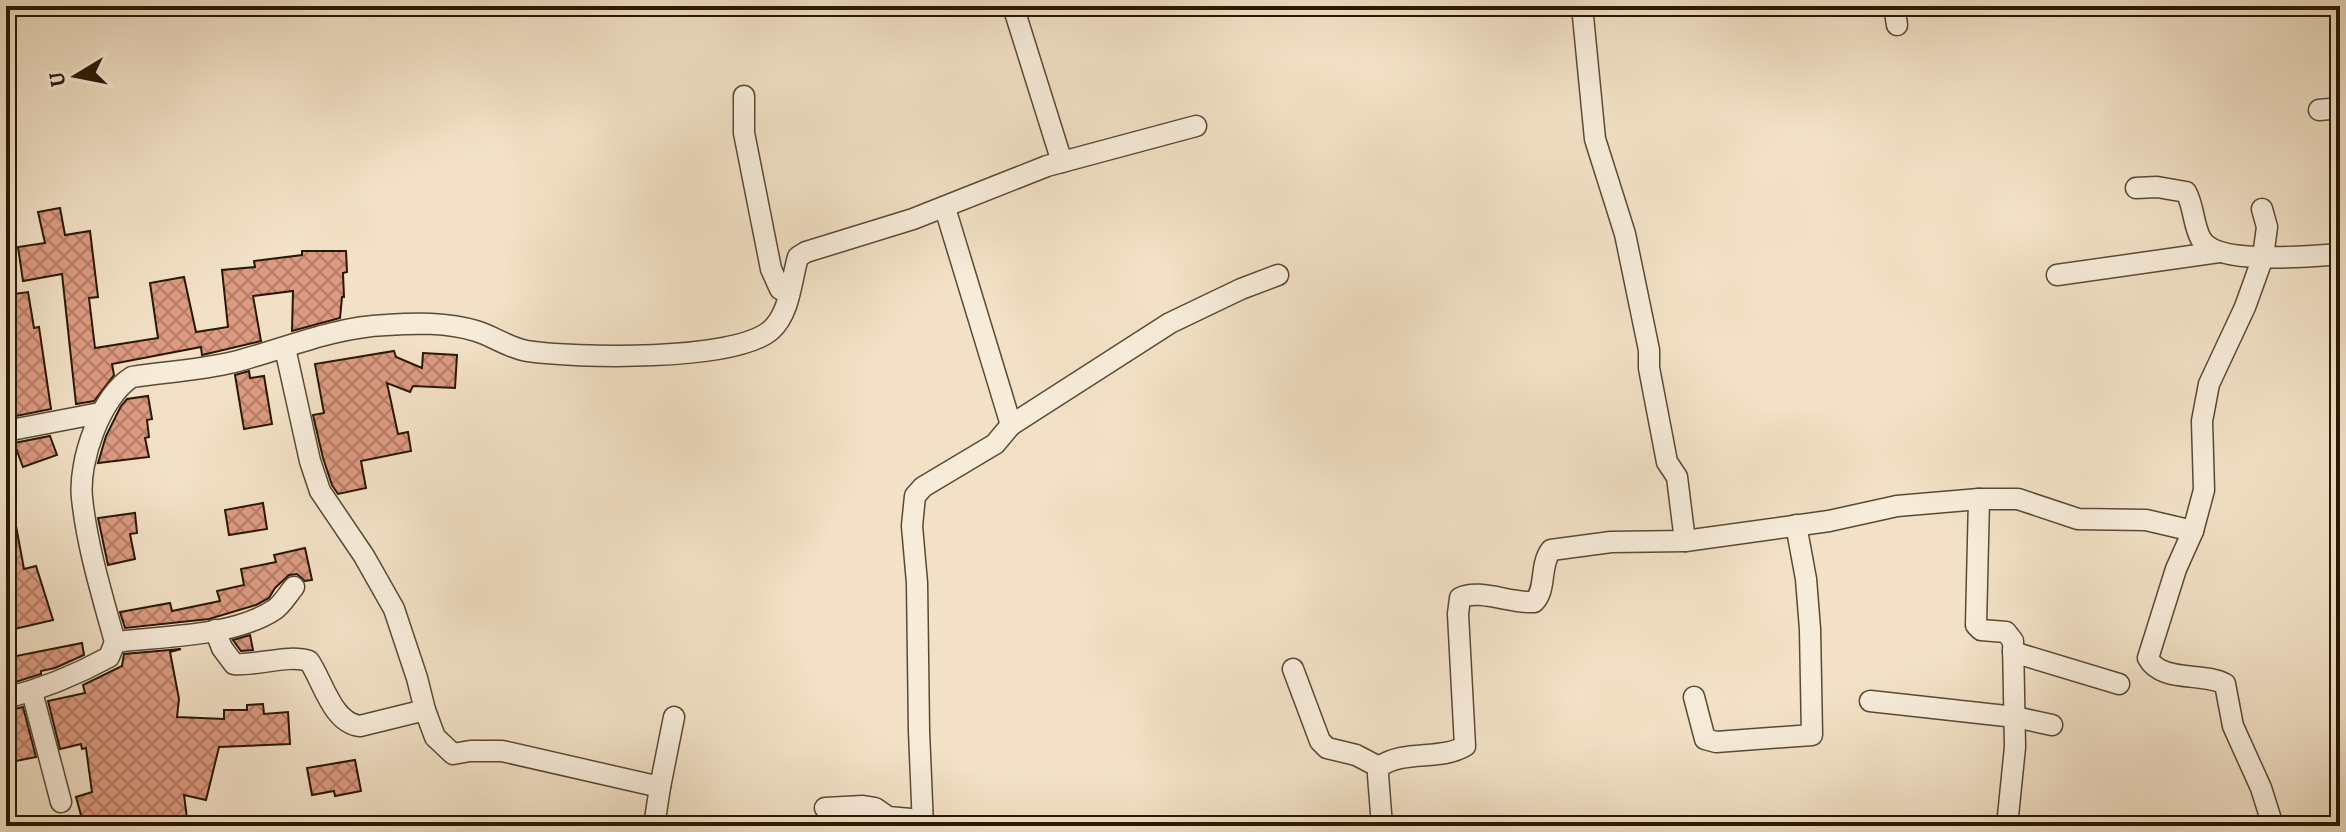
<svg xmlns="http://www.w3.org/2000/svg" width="2346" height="832" viewBox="0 0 2346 832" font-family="Alegreya,serif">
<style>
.building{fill:url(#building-cross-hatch);stroke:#281803;stroke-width:2}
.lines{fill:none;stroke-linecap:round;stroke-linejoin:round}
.minor-casing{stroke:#5a4a34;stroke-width:23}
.minor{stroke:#f7ecda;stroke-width:20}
</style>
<defs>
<pattern id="building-cross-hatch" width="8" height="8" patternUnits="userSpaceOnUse" patternTransform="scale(2)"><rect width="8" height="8" fill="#dd9a81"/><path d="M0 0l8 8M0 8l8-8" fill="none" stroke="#b37d67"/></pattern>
</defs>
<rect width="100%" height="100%" fill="#f2e1c6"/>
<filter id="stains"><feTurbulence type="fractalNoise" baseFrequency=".0025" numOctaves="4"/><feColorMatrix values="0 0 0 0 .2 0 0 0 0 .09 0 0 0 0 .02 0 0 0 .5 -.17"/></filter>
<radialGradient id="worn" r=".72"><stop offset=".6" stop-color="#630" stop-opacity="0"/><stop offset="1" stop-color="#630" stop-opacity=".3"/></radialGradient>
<!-- building -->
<g class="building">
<path d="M60,208L65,235L90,231L98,297L89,298L95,348L158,338L150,283L184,277L196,332L228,327L222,270L255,267L254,261L302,255V251H346L347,272L343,273L344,297H342L340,318L292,331L293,291L253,296L261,341L202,355L201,347L112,364L114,375L94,401L76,404L62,274L23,281L18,247L45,243L38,212Z"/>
<path d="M28,292L34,328L39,327L51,409L6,418V390L10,389L6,358V295Z"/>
<path d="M394,351L396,357L422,368L423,353L457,355L455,388L413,386L410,392L387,383L398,434L408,432L411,451L361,461L366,488L338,494L332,485L323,458L313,415L324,413L315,364Z"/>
<path d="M249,371L250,378L264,376L272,424L244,429L235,375Z"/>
<path d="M148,396L152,419L147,420L149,437L145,438L149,457L98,463L106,436L121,406L127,399Z"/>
<path d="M50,436L57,455L23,467L14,443Z"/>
<path d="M263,503L267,529L229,535L225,510Z"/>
<path d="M135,513L137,533L130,534L135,559L108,565L98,518Z"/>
<path d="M6,515H14L24,569L36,566L53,620L6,631Z"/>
<path d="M305,548L312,580L305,581L297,574L289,575L275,588L269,598L256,605L209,619L125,628L120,612L170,603L172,611L220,601L217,591L244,585L241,569L276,562L274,555Z"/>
<path d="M250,635L253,650L241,651L233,640Z"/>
<path d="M82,643L84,655L55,668L41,671V674L6,685V658Z"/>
<path d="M181,649L170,652L179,699L177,717L224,719V710H247V705L263,704L264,714L288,712L290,744L219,747L206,800L184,795L188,826H84L76,797L92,792L86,748L82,749L81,744L60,749L48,701L85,693L83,685L122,666L124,654Z"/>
<path d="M23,707L36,757L6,763V711Z"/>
<path d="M355,760L361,791L335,796L334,791L312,795L307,768Z"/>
</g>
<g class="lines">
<defs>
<g id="minor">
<path d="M1013,6L1062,162"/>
<path d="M1582,6L1595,139L1625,234L1649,350V368L1667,462L1677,477L1685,541"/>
<path d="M1894,6L1897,25"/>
<path d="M744,96V133L771,269L780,289L789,294"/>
<path d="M2319,110L2340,108"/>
<path d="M2136,188L2157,187L2186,192C2194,206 2193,225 2201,239C2216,266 2311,256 2340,254"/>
<path d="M2262,209L2267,227L2263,257L2245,307L2209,384L2202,421L2204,490L2193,531L2176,569L2148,658C2161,683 2204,672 2225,684L2233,726L2261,788L2273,826"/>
<path d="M2057,275L2219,252"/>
<path d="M285,348L310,461L320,491L364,556L394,609L417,678L425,710"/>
<path d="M1011,425L1170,323L1241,289L1278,275"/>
<path d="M6,431L100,413"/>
<path d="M1979,499L1976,625L1981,630L2006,632L2013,641L2015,747L2007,826"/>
<path d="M215,630L222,648L234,664C258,666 288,654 309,661C323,681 332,723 360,726L425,710L435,737L453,754L470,751H502L660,787L674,717"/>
<path d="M115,642C163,636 232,637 274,610C282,605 288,594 294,587"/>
<path d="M2013,652L2119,684"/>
<path d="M1293,669L1320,741L1327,748L1356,755L1379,767"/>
<path d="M32,692L61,802"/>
<path d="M1694,697L1705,739L1716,742L1812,735L1810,629L1806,579L1796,525"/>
<path d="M6,698C42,689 76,675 109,657L115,642C102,595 87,546 82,498C78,461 101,396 132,377C165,372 201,370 234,362C284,349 334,327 386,325C415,323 447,322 476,331C493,336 509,348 527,351C574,358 735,362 771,330C790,313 791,281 798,257L806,252L913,219L1047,166L1196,126"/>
<path d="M1870,701L2015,717L2052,725"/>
<path d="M825,808L863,806L875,808L888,817L922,820"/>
<path d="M654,826L660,787"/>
<path d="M923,826L919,731L917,583L912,526L915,496L923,487L995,444L1011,425L945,208"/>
<path d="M1382,826L1378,775L1379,767C1404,749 1440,761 1465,746L1458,614L1460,598C1478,588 1512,604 1534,602C1547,589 1539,566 1551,550L1611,542L1685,541L1829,521L1897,506L1979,499H2018L2078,519L2146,520L2193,531"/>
</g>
</defs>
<!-- minor casing -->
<use href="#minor" class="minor-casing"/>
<!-- minor -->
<use href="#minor" class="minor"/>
</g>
<!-- margin -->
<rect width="2346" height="832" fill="none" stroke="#f2e1c6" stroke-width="32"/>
<rect x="8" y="8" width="2330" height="816" fill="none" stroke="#281803" stroke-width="4"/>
<rect x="16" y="16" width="2314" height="800" fill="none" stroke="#281803" stroke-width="2"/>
<!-- north arrow -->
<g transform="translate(76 76) rotate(260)" stroke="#f7ecda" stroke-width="6" paint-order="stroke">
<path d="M0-6L14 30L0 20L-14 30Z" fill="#281803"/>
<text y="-12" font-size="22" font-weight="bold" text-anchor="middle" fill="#281803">U</text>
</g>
<rect width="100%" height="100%" filter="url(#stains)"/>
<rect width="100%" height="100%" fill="url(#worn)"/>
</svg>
